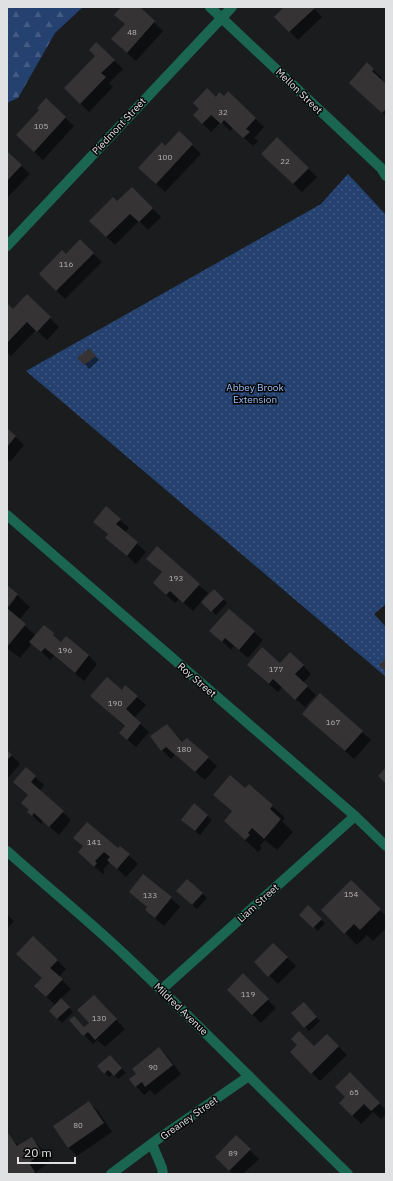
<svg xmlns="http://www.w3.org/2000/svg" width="393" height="1181" viewBox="0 0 393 1181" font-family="'IBM Plex Sans',sans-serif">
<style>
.grass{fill:url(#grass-dots)}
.forest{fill:url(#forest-firs)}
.shadow{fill:#0007}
.building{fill:#353334}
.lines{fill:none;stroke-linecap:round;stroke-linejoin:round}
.minor{stroke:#1a6651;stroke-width:10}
.labels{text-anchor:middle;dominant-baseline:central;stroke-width:3;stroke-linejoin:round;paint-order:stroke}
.number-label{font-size:8px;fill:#b5b6b6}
.street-label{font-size:10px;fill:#e0e1e2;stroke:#060607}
.park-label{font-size:10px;fill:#9dc1f9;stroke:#060607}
</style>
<defs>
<pattern id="grass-dots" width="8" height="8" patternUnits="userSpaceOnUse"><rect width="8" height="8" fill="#24416f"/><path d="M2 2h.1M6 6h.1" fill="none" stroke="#445c83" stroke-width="1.8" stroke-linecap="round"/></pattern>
<pattern id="forest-firs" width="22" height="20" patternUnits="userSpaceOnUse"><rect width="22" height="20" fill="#24416f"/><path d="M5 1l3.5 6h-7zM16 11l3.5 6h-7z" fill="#445c83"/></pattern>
</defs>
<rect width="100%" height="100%" fill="#1a1c1e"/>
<!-- grass -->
<path class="grass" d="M348,174L386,215V604L374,614L386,627V677L26,371L321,204Z"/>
<!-- forest -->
<path class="forest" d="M7,7H83L55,33L18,98L7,103Z"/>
<!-- shadow -->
<g class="shadow">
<path d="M122,7H138L163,31L136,61L121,48L126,25L115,15Z"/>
<path d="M286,7H313L322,17L298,40L276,17Z"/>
<path d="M96,43L123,69L109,83L113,87L89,112L65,88L96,56Z"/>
<path d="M367,64L382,78L380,80L386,85V116L359,91Z"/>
<path d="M228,93L264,127L254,138L258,141L253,146L233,128L230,131L221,122L211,132L194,115L200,109L216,98H224Z"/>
<path d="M46,100L74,126L43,160L26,144Z"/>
<path d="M179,132L201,154L165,192L148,176L165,147Z"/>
<path d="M7,152L30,174L7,198Z"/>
<path d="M271,163L308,168L317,177L302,192Z"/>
<path d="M132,188L161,217L148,230L139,221L115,245L90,221L117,203Z"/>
<path d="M80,241L102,262L65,299L40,274L66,255Z"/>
<path d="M27,296L59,327L47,340L36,330L11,356L7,352V307L13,310Z"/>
<path d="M88,349L99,360L89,369L79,358Z"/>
<path d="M7,429L24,445L10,462L7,459Z"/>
<path d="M120,520L129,528L125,533L146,552L136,564L106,537L109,534L103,530Z"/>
<path d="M157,548L208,593L202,600L204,601L214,590L227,603L216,615L202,601L193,611L179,599L175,603L163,592V573L156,567Z"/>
<path d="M7,586L30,607L19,620L36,636L44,626L62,643L67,637L89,656L97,664L84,681L54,656L50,660L32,643L20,658L8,649L7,651V609L16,598H14L7,606Z"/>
<path d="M211,631L254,632L263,640L248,658L234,646L231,650Z"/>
<path d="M280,665H303L311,674L303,683L316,695L305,707L282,687L278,692L256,673Z"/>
<path d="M122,691L137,697L146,705L134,718L149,732L136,747L120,733L125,727L92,696Z"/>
<path d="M320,695L371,740L354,759L312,722Z"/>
<path d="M167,725L183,742L187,739L217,766L205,780L175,755L171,759L162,750L152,736Z"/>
<path d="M7,751L20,764L7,779Z"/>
<path d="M26,769L44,785L40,791L71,820L59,835L43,821L41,824L29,812L30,811L29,796L14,782Z"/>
<path d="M245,789L272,806L285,818L282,821L293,832L277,850L265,840L260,846L262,848L258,852L225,821L233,812L215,795Z"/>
<path d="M194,805L212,820L200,835L186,824Z"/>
<path d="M84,847L118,850L120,847L138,864L126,877L110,862L103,870L105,872L103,874L88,861Z"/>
<path d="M143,875L171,898L180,907L164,926L146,910L148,908L130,892Z"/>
<path d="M187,880L207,898L197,909L181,895Z"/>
<path d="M351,881L386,916V928L373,941L367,935L357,945L322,910Z"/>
<path d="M308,907L325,923L318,931L301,915Z"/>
<path d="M7,915L14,921L7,929Z"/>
<path d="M33,937L66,969L59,977L71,989L60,999L73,1012L62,1023L50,1011L56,1006L36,986L43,978Z"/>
<path d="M273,944L296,966L278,984L255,962Z"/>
<path d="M243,975L276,1008L261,1023L228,990Z"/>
<path d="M102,1005L125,1029L105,1047L97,1040L93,1044L70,1020L85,1028L90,1023Z"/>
<path d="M308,1007L320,1021L309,1031L305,1027Z"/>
<path d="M327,1035L347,1055L320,1081L291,1052L314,1048Z"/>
<path d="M159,1049L168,1057L181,1074L155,1095L150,1090L144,1095L136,1086L137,1074Z"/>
<path d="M110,1056L126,1073L118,1079L113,1074L109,1077L99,1066Z"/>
<path d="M350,1074L385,1109H386V1114L381,1119L373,1112L361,1124L340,1103L346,1097Z"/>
<path d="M89,1102L98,1111L112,1132L77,1156L68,1147Z"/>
<path d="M8,1135L19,1146L31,1138L40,1147L50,1162L36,1172L38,1174H7V1136Z"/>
<path d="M236,1137L259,1159L243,1174H233L216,1157Z"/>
</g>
<!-- building -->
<g class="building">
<path d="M121,7H140L155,21L127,53L111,39L125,24L114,15Z"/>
<path d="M284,7H314L315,8L289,32L274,17Z"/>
<path d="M96,42L115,60L101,73L106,77L80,104L64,88L95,56L89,50Z"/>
<path d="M367,62L374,69L372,71L386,84V109L382,113L349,83Z"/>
<path d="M207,88L216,97L219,92L224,96L228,91L256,118L246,129L250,132L243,138L224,120L221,124L211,115L202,124L193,115L199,109L193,103Z"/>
<path d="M46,98L66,117L34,152L16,135L39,110L37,108Z"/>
<path d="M179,131L193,144L156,184L138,168L162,142L165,146Z"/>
<path d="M277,137L309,168L293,184L261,154Z"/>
<path d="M7,151L22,165L7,181Z"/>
<path d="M132,187L153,208L139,222L130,214L106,237L89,221L113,197L117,201Z"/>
<path d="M80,239L94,253L56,291L39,274L62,250L66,254Z"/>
<path d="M27,294L51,317L37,332L27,322L7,343V306L8,304L13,309Z"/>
<path d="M89,348L96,356L84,365L77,358Z"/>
<path d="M7,428L16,436L7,447Z"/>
<path d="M106,506L121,519L116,524L138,542L127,556L105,538L108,534L93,522Z"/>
<path d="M157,546L200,584L183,603L170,591L166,595L153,583L162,572L146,559Z"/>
<path d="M7,585L18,594L7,608Z"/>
<path d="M214,589L224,599L211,612L201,602Z"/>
<path d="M7,608L26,624L7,647Z"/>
<path d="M229,609L255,631L239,650L225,638L222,642L209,631Z"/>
<path d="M44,625L54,633L53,635L61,642L66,636L89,655L75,673L45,648L41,652L29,642Z"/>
<path d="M262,647L280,663L290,652L304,665L295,674L308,686L295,700L273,679L269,684L247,665Z"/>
<path d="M386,658V672L379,665Z"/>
<path d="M107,677L122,690L125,685L138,696L126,709L141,723L127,740L119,733L125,726L90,696Z"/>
<path d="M320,693L363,731L345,751L302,714Z"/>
<path d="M167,724L182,742L187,738L209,757L195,772L166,747L161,751L150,736Z"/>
<path d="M7,750L12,755L7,760Z"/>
<path d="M26,767L36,776L31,782L64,811L49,827L34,813L32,816L27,812L29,810L21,803L28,795L13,782Z"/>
<path d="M386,767V784L378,776Z"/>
<path d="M230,775L245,788L249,784L273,805L270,809L281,819L264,839L252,828L248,833L250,835L245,840L224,821L232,811L213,795Z"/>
<path d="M194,803L208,815L195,831L181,820Z"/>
<path d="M87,822L118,848L120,846L130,854L117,869L107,860L110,857L104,852L95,861L97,863L94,867L78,852L83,846L73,838Z"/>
<path d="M143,874L172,897L155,918L145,910L147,907L129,892Z"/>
<path d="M187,879L203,893L192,905L176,891Z"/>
<path d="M351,880L381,909L360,930L354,924L344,934L321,910Z"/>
<path d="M308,905L322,919L313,928L299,915Z"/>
<path d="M33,936L58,960L50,968L63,979L46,997L34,986L42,978L16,954Z"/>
<path d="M273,943L288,957L268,977L254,962Z"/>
<path d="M243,973L269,999L252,1015L227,990Z"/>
<path d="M94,995L117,1019L95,1040L88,1032L83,1036L69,1020L74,1016L84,1027L89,1023L77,1010Z"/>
<path d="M61,998L70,1007L57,1019L49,1011Z"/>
<path d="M304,1002L317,1017L304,1028L291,1013Z"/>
<path d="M299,1031L314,1046L327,1034L339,1046L311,1074L290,1052L297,1045L291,1039Z"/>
<path d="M159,1047L173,1065L145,1087L142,1082L135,1087L129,1079L136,1074L132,1069Z"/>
<path d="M110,1055L122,1068L114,1076L108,1070L104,1074L97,1066Z"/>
<path d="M350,1072L380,1103L371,1111L364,1104L352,1116L339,1103L345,1097L335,1087Z"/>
<path d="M89,1101L104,1123L68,1148L53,1126Z"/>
<path d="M8,1133L17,1146L32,1137L42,1153L29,1163L35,1172L32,1174H7V1134Z"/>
<path d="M236,1135L251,1149L229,1171L215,1157Z"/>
</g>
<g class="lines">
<!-- minor -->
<g class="minor">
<path d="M210,7L381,168L386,176"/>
<path d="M7,246L232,7"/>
<path d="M7,515L355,816L386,846"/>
<path d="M7,851C46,886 87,919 125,955C201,1027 274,1102 348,1174"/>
<path d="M161,990L355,816"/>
<path d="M152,1144L162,1168L163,1174"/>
<path d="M111,1174L158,1139L249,1076"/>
</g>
</g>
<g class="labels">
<!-- number labels -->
<g class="number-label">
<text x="132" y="32">48</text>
<text x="223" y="112">32</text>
<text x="41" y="126">105</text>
<text x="165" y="157">100</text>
<text x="285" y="161">22</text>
<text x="66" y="264">116</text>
<text x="176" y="578">193</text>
<text x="65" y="650">196</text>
<text x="276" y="669">177</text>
<text x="115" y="703">190</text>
<text x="333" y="722">167</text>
<text x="184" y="749">180</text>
<text x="94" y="842">141</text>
<text x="351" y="894">154</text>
<text x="150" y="895">133</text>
<text x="248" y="994">119</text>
<text x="99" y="1018">130</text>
<text x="153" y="1067">90</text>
<text x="354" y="1092">65</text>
<text x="78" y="1125">80</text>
<text x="233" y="1153">89</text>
</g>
<!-- street labels -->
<g class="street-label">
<text transform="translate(299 91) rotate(44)">Mellon Street</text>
<text transform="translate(119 126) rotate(-47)">Piedmont Street</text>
<text transform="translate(197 680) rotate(41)">Roy Street</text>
<text transform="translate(258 903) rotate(-42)">Liam Street</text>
<text transform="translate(181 1009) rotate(44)">Mildred Avenue</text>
<text transform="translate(189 1118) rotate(-35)">Greaney Street</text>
</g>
<!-- park labels -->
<g class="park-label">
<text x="255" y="387">Abbey Brook<tspan x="255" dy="12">Extension</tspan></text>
</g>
</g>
<!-- border -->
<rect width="393" height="1181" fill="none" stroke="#e0e1e2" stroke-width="16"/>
<!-- scale -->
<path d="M18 1157v6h57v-6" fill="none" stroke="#e0e1e2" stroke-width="2"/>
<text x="24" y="1157" font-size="12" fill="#e0e1e2" stroke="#060607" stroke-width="3" paint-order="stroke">20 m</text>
</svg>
